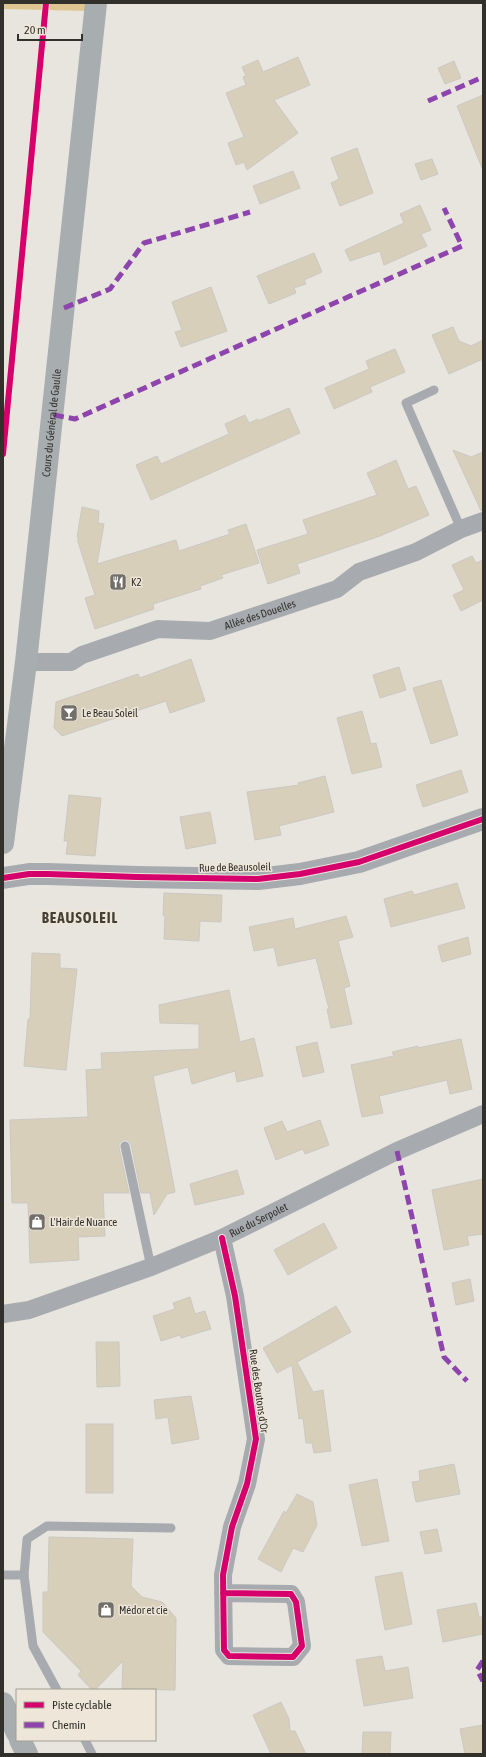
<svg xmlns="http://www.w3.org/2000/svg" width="486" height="1757" viewBox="0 0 486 1757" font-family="'Asap Condensed',sans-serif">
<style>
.forest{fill:#dec693}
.building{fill:#d8cfbb;stroke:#cbc8c3}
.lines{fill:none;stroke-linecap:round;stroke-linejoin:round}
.service{stroke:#a7abb0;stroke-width:9}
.minor{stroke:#a7abb0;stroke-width:18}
.tertiary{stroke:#a7abb0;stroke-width:22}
.primary{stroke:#a8adb0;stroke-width:22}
.quiet{stroke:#8e44ad;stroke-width:5;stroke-dasharray:10 5;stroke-linecap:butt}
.cycleway-casing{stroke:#ede6d9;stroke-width:8}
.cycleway{stroke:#d6006c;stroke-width:6}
.labels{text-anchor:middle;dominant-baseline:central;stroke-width:3;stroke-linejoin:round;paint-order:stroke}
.street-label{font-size:11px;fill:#32302b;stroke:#ede6d9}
.poi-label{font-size:11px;fill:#32302b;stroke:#ede6d9;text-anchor:start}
.district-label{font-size:15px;font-weight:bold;letter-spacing:1px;fill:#443f34;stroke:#ede6d9}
</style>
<rect width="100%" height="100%" fill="#e8e5de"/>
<!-- forest -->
<path class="forest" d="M3,3H89L88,11L3,9Z"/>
<!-- building -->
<g class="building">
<path d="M298,57L310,85L274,100L298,133L247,170L244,162L236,165L228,143L244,137L226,93L246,85L243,77L246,76L242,67L258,60L263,72Z"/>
<path d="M454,61L461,78L445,84L438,68Z"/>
<path d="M483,95V168H482L457,106Z"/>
<path d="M357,148L373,193L340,206L331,183L339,179L331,158Z"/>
<path d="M432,159L438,174L421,180L415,164Z"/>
<path d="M293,171L300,188L260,204L253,186Z"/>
<path d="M420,205L431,230L421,234L427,246L384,265L380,251L350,261L345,250L404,223L400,214Z"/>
<path d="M314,253L322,272L304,280L306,284L294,288L296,293L269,304L257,276Z"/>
<path d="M211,287L227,331L181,347L175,332L182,330L172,302Z"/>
<path d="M453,327L459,341L471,346L483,340V359L449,374L432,335Z"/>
<path d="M395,349L405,372L370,387L372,392L334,409L325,388L369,369L366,361Z"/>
<path d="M289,408L300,433L151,500L136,465L157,456L161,464L229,434L225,424L245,415L249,423L258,419V421Z"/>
<path d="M453,450L471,457L483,452V511H481Z"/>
<path d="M396,460L408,489L416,486L429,515L380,536L297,564L300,573L268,584L257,550L308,534L303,520L377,495L367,473Z"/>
<path d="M82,507L99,511L98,523L104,524L97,564L176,540L179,551L230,534L228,530L246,524L259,563L221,575L223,578L200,586L201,589L153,604L154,609L95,629L85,598L95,595L78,542V537H77Z"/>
<path d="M472,556L476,563L483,560V600L461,611L453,595L464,590L452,565Z"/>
<path d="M191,659L205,701L170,713L166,701L62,736L54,728L56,702L138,674L140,678Z"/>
<path d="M399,667L406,690L380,698L373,675Z"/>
<path d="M441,680L458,735L431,744L413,688Z"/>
<path d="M362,711L371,744L376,743L382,767L352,774L337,718Z"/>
<path d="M461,770L468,792L423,807L416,785Z"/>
<path d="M325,776L334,812L279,826L281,835L255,840L247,792L299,785L298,783Z"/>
<path d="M69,795L101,798L95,856L66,854L68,841H64Z"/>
<path d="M210,812L216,843L186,849L180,817Z"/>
<path d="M457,883L465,908L391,927L384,899L412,891L414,895Z"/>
<path d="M164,893L222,895L221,922L200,921L199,941L164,939L165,916L163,915Z"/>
<path d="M346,916L353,937L338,941L350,986L344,988L352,1024L331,1028L327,1009H329L316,958L278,966L274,947L254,951L249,927L293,918L295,929Z"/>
<path d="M468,937L471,954L442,962L438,946Z"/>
<path d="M32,953L60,954V968L77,969L66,1070L24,1066L28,1019H30Z"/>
<path d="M229,990L240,1042L254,1038L263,1076L237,1082L235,1071L192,1084L188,1067L153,1076L175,1192L167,1194L154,1215L150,1193H141L131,1144L127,1140H123L119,1144V1147L129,1193H103L105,1236L78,1237L79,1260L30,1263L28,1203H12L10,1120L88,1117L86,1070L102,1069L101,1053L199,1049V1024L160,1023L159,1005Z"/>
<path d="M461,1039L472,1089L450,1094L447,1080L379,1096L383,1113L362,1117L351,1065L394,1056L392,1052L418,1046V1048Z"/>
<path d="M317,1042L324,1072L303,1077L296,1047Z"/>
<path d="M320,1120L329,1145L305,1154L303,1149L276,1160L264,1128L282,1121L287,1132Z"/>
<path d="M237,1170L244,1194L195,1205L190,1184Z"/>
<path d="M483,1179V1234L467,1236L469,1245L444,1250L432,1190Z"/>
<path d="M324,1223L337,1248L288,1275L274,1250Z"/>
<path d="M470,1279L474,1301L456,1305L452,1283Z"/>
<path d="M190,1297L195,1314L205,1311L211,1329L181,1338L180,1335L161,1341L153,1316L175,1309L173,1303Z"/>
<path d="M336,1306L351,1332L297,1362L313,1392L323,1390L331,1451L314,1453L312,1443H306L303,1418L299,1419L292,1365L277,1373L263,1348Z"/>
<path d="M96,1342H119L120,1386L97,1387Z"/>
<path d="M191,1396L199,1439L172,1444L168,1417L156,1419L154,1400Z"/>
<rect x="86" y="1424" width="27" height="69"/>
<path d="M454,1464L460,1494L416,1502L412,1482L420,1481L419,1471Z"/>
<path d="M377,1479L389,1541L362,1546L349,1485Z"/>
<path d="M297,1494L313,1502L317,1525L303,1552L293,1548L281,1572L258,1559L284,1511L286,1513Z"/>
<path d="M437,1529L442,1551L425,1554L420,1532Z"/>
<path d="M49,1537L133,1539L131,1586L142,1597L162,1602L176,1618L175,1690L122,1689L123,1661L95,1690H92L78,1675L81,1671L43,1632V1592H48Z"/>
<path d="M402,1572L412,1624L385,1630L375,1577Z"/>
<path d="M476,1603L479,1617H483V1634L443,1642L437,1610Z"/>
<path d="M382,1656L385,1671L408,1667L413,1698L364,1706L356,1660Z"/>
<path d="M281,1702L289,1719L290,1731H295L306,1754H271L253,1715Z"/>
<path d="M483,1725V1754H465L460,1729Z"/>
<path d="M363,1732H391L390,1754H362Z"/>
</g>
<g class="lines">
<!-- service -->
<g class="service">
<path d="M434,390L406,403L461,529"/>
<path d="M125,1146L151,1267"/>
<path d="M3,1575H24L33,1646L57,1690"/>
<path d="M24,1575L27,1539L47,1526L171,1528"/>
<path d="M85,1740L92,1754"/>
</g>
<!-- minor -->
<g class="minor">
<path id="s1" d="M26,662H71L82,655L158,629L210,631L337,589L359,572L416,552L461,529L483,521"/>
<path d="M222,1238L235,1296L256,1439L247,1484L232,1527L223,1575L224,1650L229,1656L293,1657L302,1646L296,1602L291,1594L223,1593"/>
<path id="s2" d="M3,1314L29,1310L151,1267L222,1238L397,1151L483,1114"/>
</g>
<!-- tertiary -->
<path class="tertiary" d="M3,878L29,874H48L137,877L258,879L300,874L359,862L483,819"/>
<!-- primary -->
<g class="primary">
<path id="s3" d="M3,843L26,662L96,3"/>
<path d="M3,1703L17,1733"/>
<path d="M20,1740L27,1754"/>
</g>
<!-- quiet -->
<g class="quiet">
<path d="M428,101L483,77"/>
<path d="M64,308L110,289L144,243L250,212"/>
<path d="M54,415L75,419L462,246L444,208"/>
<path d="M397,1151L444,1357L467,1381"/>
<path d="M483,1661L477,1670L483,1681"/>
</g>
<defs>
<g id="cycleway">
<path d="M3,454L46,3"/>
<path d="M3,878L29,874H48L137,877L258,879L300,874L359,862L483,819"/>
<path d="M222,1238L235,1296L256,1439L247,1484L232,1527L223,1575L224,1650L229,1656L293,1657L302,1646L296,1602L291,1594L223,1593"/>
</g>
</defs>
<!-- cycleway casing -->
<use href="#cycleway" class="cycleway-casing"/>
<!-- cycleway -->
<use href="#cycleway" class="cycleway"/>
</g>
<!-- icons -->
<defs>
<symbol id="restaurant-square" viewBox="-11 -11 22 22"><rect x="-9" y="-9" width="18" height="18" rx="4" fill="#726f6a" stroke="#ede6d9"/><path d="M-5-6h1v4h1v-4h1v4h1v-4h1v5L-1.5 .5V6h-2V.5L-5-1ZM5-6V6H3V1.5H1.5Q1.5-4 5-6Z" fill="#fff"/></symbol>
<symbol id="bar-square" viewBox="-11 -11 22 22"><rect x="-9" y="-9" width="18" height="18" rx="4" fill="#726f6a" stroke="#ede6d9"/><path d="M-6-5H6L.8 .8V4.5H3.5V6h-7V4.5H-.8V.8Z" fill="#fff"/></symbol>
<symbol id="shop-square" viewBox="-11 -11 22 22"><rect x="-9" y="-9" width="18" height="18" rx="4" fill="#726f6a" stroke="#ede6d9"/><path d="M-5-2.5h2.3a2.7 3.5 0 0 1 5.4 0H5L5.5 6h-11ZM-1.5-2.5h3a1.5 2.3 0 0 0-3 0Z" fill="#fff"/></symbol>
</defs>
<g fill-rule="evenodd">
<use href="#restaurant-square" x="108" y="572" width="20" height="20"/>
<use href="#bar-square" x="59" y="703" width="20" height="20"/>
<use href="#shop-square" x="27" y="1212" width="20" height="20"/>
<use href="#shop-square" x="96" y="1600" width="20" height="20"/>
</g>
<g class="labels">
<!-- street labels -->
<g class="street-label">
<text stroke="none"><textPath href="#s3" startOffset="423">Cours du Général de Gaulle</textPath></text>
<text stroke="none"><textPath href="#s1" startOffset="243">Allée des Douelles</textPath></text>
<text transform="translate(235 867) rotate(-1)">Rue de Beausoleil</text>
<text stroke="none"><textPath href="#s2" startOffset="273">Rue du Serpolet</textPath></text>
<text transform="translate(259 1391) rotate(82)">Rue des Boutons d'Or</text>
</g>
<!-- poi labels -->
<g class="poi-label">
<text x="131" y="582">K2</text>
<text x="82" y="713">Le Beau Soleil</text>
<text x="50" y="1222">L'Hair de Nuance</text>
<text x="119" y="1610">Médor et cie</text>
</g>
<!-- district labels -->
<g class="district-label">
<text x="80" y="917">BEAUSOLEIL</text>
</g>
</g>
<!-- border -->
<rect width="486" height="1757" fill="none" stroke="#32302b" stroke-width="8"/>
<!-- legend -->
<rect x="16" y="1689" width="140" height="52" fill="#ede6d9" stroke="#a29d93"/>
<rect x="24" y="1702" width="20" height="6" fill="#d6006c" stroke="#a29d93"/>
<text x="52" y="1709" font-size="12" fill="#32302b">Piste cyclable</text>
<rect x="24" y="1722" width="20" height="6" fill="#8e44ad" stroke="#a29d93"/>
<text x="52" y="1729" font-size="12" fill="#32302b">Chemin</text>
<!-- scale -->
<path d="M18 34v6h64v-6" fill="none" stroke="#32302b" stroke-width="2"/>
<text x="24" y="34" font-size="12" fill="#32302b" stroke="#ede6d9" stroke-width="3" paint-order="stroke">20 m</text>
</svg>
